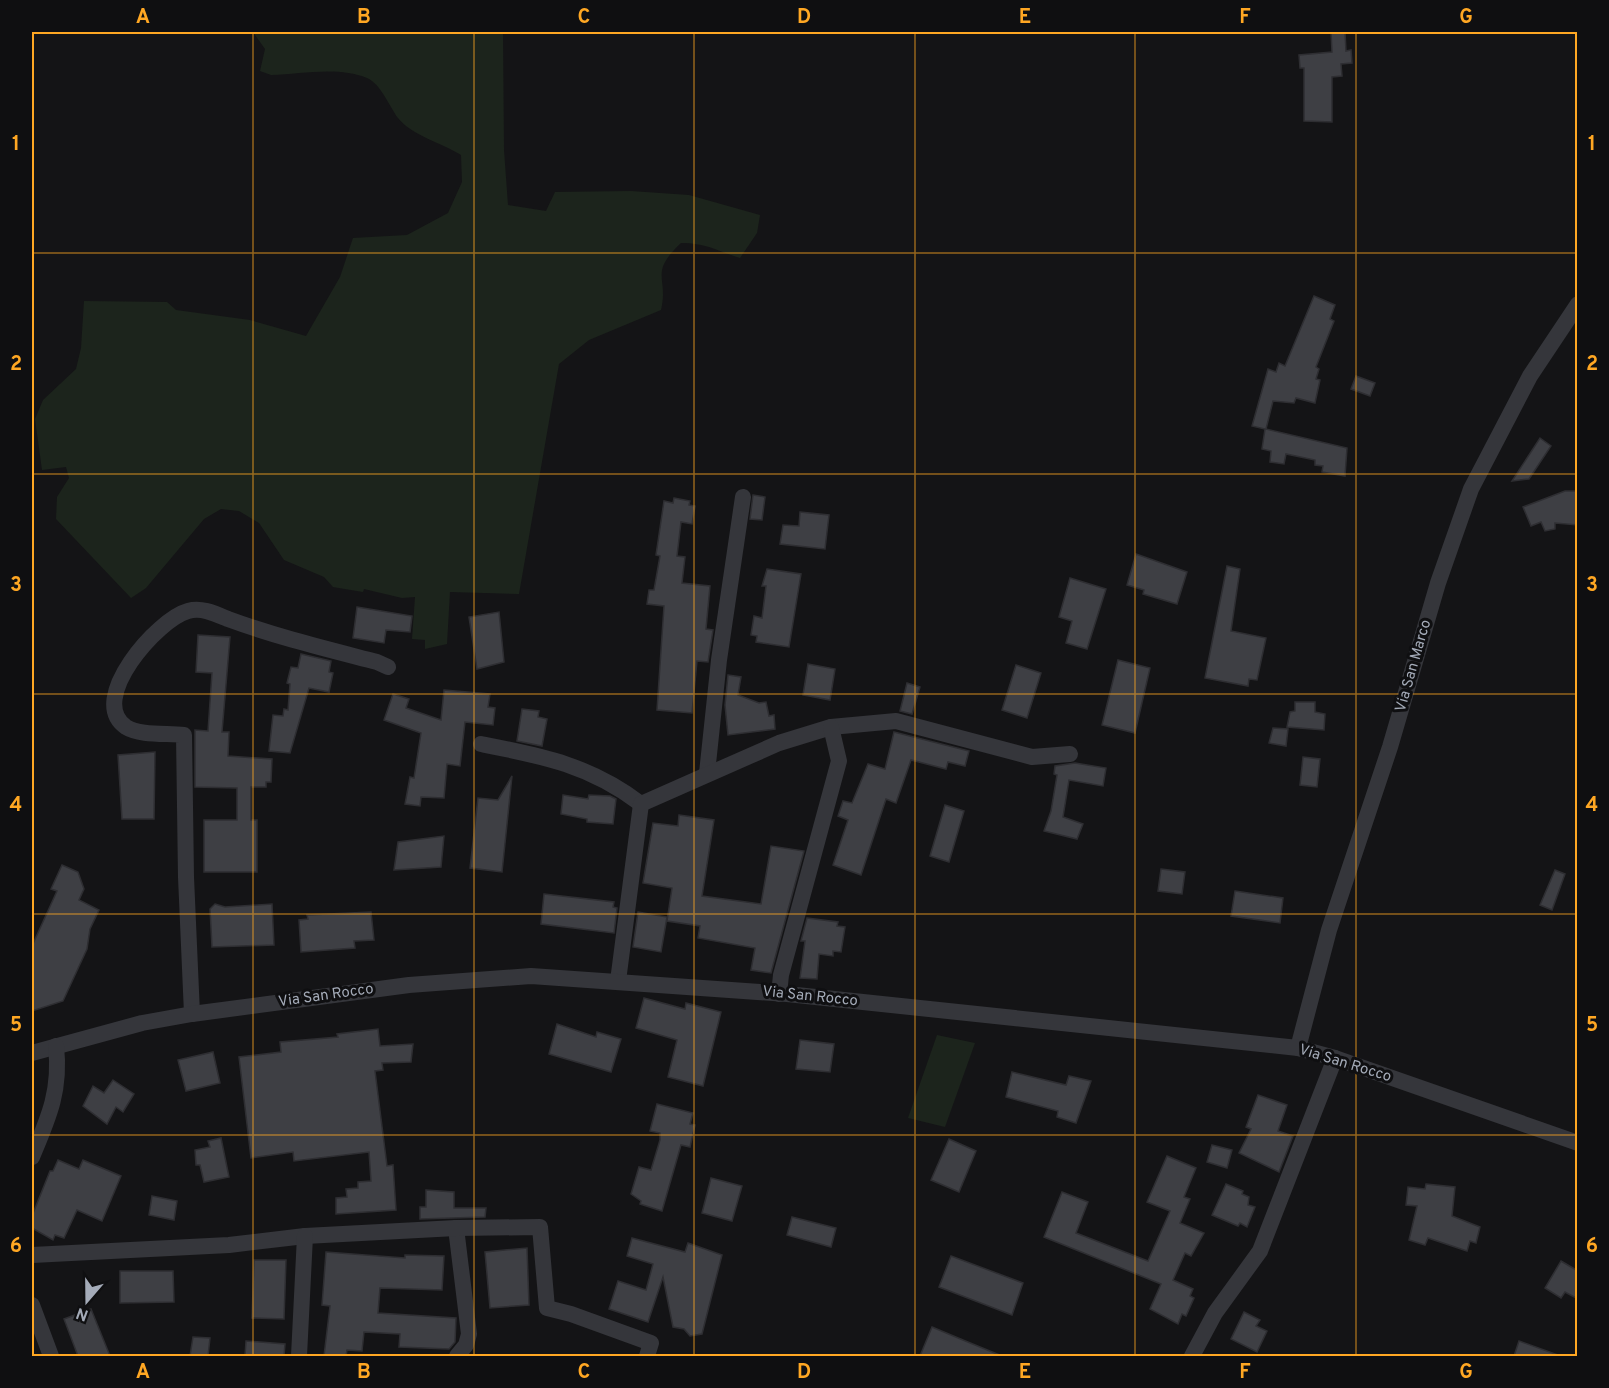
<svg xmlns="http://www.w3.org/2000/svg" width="1609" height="1388" viewBox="0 0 1609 1388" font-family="Overpass,sans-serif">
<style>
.green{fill:#1c241c}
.building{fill:#3e3f44;stroke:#2e2e32;stroke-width:1.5}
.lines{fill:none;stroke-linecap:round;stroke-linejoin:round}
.minor{stroke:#35363b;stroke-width:16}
.grid{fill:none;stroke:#ffa723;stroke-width:1.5;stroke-opacity:0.55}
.labels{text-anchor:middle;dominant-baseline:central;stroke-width:6;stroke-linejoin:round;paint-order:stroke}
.street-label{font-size:15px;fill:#a4abb8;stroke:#0f0f11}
.neatline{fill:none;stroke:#ffa723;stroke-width:2}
.grid-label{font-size:20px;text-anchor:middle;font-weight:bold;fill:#ffa723}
</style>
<rect width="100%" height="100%" fill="#141416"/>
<!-- green -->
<g class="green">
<path d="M253,32H503L504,150L508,205L546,211L555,192L631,191L689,195L760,215L757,233L740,258C717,251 707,243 681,243C648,274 669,277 661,310L589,340L559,364L519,594L450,592L447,644L425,649V640L412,639L415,597L402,598L364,589L363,592L333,587L324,577L284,560L259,523L239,511L221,509L204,519L146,588L131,598L56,519L57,497L69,478L66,467L42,470L35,419L43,400L76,369L81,348L84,301L167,302L176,310L250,320L306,336L340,277L353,238L407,235L448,213L462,182L461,155C442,143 411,135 398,118C389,106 381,84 367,78C339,66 301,74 271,75L260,71L265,49Z"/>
<path d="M937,1035L975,1043L945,1127L908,1118Z"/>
</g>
<!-- building -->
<g class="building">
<path d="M1331,32H1345L1346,51L1351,50L1352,63L1341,64L1342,76L1332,77V122L1304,121V68H1300L1299,55L1332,52Z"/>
<path d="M1314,296L1335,305L1330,319L1334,321L1316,367L1319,369L1316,379L1320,380L1315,403L1296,398L1294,403L1273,401L1266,429L1347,448L1345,476L1322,472L1323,466L1315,465V460L1286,454L1284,464L1270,462L1271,451L1262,449L1265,429L1252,426L1268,369L1276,372L1279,363L1285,366Z"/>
<path d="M1356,376L1375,383L1370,396L1351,389Z"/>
<path d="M1540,438L1551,446L1529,479L1512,481Z"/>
<path d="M1565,491H1578V525L1555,523V529L1545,531L1541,522L1531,526L1523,507Z"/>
<path d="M753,495L765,497L762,520L750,519Z"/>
<path d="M674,498L690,501L689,505L695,506L692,524L681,522L677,556L685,557L682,583L710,586L706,629L713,630L708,662L697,661L692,713L657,710L664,606L647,604L649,590H654L660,556L656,555L664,501L673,503Z"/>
<path d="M800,512L829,515L825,549L780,544L783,525L799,526Z"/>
<path d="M1136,554L1187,572L1177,604L1143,594L1144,590L1127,585Z"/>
<path d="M1227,566L1240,569L1231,631L1266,638L1257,680L1249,679L1248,686L1205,678Z"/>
<path d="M767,569L801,574L789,647L756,642L757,636L751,635L754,616L762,618L766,586H762Z"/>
<path d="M1070,578L1106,589L1087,649L1066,643L1072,621L1059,617Z"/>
<path d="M357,607L412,616L410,632L386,630L384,643L353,638Z"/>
<path d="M499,612L504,662L477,669L469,617Z"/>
<path d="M198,635L230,637L222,732H229L228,756L272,759L271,782H266V787H251V820H257V872H204V820H237V788L195,787V730L208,731L212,673L196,672Z"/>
<path d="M301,654L331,661L329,672L333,673L329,692L309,688L290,753L269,751L273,715L283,716L284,709L288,710L290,684L287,683L291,667L298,668Z"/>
<path d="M1118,660L1150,668L1135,733L1102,725Z"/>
<path d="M808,664L835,669L830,700L803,695Z"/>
<path d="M1016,665L1041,673L1027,718L1002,710Z"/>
<path d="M728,675L741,677L738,695L759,703L766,702L769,716L774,715L775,729L728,735L725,705Z"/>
<path d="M907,683L920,687L912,714L900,711Z"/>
<path d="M444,690L490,694L488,707L495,708L493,725L465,722L460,766L447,764L444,798L421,797L420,806L405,804L410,777L414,778L421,733L384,720L393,694L409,699L406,708L441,720Z"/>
<path d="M1295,702H1315V712L1325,714L1324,730L1287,727L1290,712L1295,711Z"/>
<path d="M522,709L539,711L538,717L547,719L542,746L517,741Z"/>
<path d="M1273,728L1288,729L1286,746L1269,743Z"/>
<path d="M894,732L969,751L965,766L948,762L946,769L911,760L896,803L886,799L861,875L833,865L848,820L838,816L843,801L852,803L868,764L885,769Z"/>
<path d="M155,752L154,819H122L118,755Z"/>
<path d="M1303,757L1320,759L1317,787L1300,785Z"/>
<path d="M1075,763L1106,768L1103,786L1069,780L1063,817L1083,824L1077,839L1044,831L1051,811L1057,775L1054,774L1055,766Z"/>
<path d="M512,776L502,872L470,868L478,798L498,800Z"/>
<path d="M563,795L588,799L589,795L610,796L616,799L613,824L587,822V819L561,814Z"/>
<path d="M945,805L964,811L949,862L930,856Z"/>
<path d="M679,815L714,820L702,896L761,904L771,846L804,851L771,973L751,970L755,948L698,938L700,926L667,921L672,888L643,883L653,823L678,826Z"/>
<path d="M444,836L441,867L394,870L398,842Z"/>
<path d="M62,865L78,872L84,889L79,900L99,910L90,929L87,949L63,1001L32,1011V946L57,891L51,889Z"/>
<path d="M1161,869L1185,872L1182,894L1158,891Z"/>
<path d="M1555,870L1565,874L1552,910L1540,905Z"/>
<path d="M1235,891L1283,898L1280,923L1231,916Z"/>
<path d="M544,894L614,902L613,907L617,908L614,933L541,924Z"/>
<path d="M215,904L225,907L272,904L274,945L212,947L210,909Z"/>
<path d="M371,912L374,940L354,941L355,948L301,952L299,920L308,919L307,915Z"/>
<path d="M638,912L667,917L661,952L633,947Z"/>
<path d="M807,918L838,922L837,926L845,927L841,952L833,951V956L819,954L817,979L800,978L805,941H801Z"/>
<path d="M644,998L685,1009L686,1003L721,1012L703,1086L668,1077L677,1040L636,1028Z"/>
<path d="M557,1024L596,1037L597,1032L621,1039L611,1072L549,1054Z"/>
<path d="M378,1029L380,1046L413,1044L411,1062L382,1063L383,1070L375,1071L387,1166L393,1165L396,1210L336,1214V1198L347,1197L346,1189L358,1188V1182L371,1181L369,1152L294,1161L293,1152L251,1158L239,1057L281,1052L280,1042L338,1037L337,1034Z"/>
<path d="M800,1040L834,1044L830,1072L796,1069Z"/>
<path d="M213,1052L220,1083L186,1091L178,1060Z"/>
<path d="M1012,1072L1066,1085L1069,1076L1091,1081L1076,1123L1057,1117L1058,1111L1006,1097Z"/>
<path d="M113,1080L134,1094L123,1112L116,1107L107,1124L83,1106L93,1086L104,1093Z"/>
<path d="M1258,1095L1287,1105L1278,1131L1293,1136L1279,1172L1239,1153L1251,1129L1246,1127Z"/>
<path d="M657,1104L693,1113L690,1124L695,1125L690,1147L681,1145L662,1211L640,1204L641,1201L631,1194L639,1167L651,1170L660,1140V1133L650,1131Z"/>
<path d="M221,1138L229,1177L204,1182L200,1165H196L195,1150L210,1147L208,1141Z"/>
<path d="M949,1139L976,1151L959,1192L931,1180Z"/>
<path d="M1212,1145L1232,1150L1227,1168L1207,1162Z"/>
<path d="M1167,1156L1196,1168L1184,1197L1190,1199L1180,1223L1204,1233L1191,1256L1185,1253L1173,1280L1193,1289L1190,1296L1194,1298L1186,1316L1182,1314L1178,1324L1150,1309L1161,1284L1044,1237L1062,1192L1088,1202L1076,1233L1148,1261L1170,1211L1147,1202Z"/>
<path d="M58,1160L79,1169L83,1160L121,1176L102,1221L77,1210L64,1238L55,1235L53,1240L32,1228V1216L50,1171H53Z"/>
<path d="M711,1178L742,1186L732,1221L702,1213Z"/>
<path d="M1226,1184L1243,1191L1242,1194L1249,1197L1248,1205L1255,1207L1247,1227L1240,1223L1238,1226L1212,1215Z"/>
<path d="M1426,1184L1455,1187L1452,1216L1480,1227L1476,1243L1470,1241L1467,1251L1428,1238L1425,1245L1409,1240L1417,1206L1406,1205L1408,1187L1425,1189Z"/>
<path d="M426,1190L454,1192V1208H486L485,1217L420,1219V1207H426Z"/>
<path d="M152,1196L177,1201L174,1220L149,1215Z"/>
<path d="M792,1217L836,1228L831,1247L787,1235Z"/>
<path d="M632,1238L685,1252L688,1243L722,1255L702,1334L690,1336L684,1329L673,1327L663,1277L648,1322L609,1309L618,1281L646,1290L653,1264L627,1256Z"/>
<path d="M527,1248L529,1305L490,1308L485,1252Z"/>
<path d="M326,1252L405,1258V1255L444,1256L442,1290L380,1288L378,1313L456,1318L455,1342L449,1349L399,1347L400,1334L364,1332L362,1351L347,1350L346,1356H324L330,1306L322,1305Z"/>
<path d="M951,1256L1023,1283L1012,1315L939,1287Z"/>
<path d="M254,1260H286L284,1319L252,1318Z"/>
<path d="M1561,1261L1578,1271V1299L1565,1292L1561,1298L1545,1288Z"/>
<path d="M120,1271H173L174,1302L120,1303Z"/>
<path d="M91,1309L110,1356H78L64,1319Z"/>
<path d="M1244,1312L1260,1320L1256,1326L1267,1331L1257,1352L1231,1339Z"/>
<path d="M932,1327L963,1340L1002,1356H920Z"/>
<path d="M193,1337L210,1338L208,1356H190Z"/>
<path d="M246,1341L285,1344L284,1356H245Z"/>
<path d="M1519,1341L1558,1355V1356H1514Z"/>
</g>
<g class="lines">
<!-- minor -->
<g class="minor">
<path d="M481,744C542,756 590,765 641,804"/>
<path d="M707,773L719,660L743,497"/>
<path d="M618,981L641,804L779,743L831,727L896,721L1032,757L1070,754"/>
<path d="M779,994L781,975L839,761L831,727"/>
<path d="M192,1014L186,877L184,735C167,733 140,736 126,727C86,700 158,619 188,611C202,607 216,614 228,619C277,637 327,649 377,662L388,667"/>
<path d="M1298,1048L1329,930L1390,747L1438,583L1471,489L1530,376L1578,304"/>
<path d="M32,1053L142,1023L192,1014L409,985L531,976L787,994L1298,1048L1335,1058L1578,1143"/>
<path d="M32,1157C49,1117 61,1090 56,1046"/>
<path d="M456,1228L469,1334L466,1345L457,1356"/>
<path d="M32,1255L229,1245L305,1236L456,1228L540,1227L547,1308L571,1314L651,1343L647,1356"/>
<path d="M32,1305L51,1356"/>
<path d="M299,1356L305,1236"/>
<path d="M1192,1356L1215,1313L1260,1251L1335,1058"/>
</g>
</g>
<!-- grid -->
<path class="grid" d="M253,32V1356M474,32V1356M694,32V1356M915,32V1356M1135,32V1356M1356,32V1356M32,253H1578M32,474H1578M32,694H1578M32,914H1578M32,1135H1578"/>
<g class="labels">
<!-- street labels -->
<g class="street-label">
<text transform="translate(1414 666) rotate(-74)">Via San Marco</text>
<text transform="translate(326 996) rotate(-8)">Via San Rocco</text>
<text transform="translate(810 997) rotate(6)">Via San Rocco</text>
<text transform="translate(1345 1064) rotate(17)">Via San Rocco</text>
</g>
</g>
<!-- border -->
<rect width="1609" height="1388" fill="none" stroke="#0f0f11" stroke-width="66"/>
<!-- north arrow -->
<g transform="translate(87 1301) rotate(200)" stroke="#0f0f11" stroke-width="4.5" paint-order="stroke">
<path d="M0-4.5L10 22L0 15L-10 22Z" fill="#a4abb8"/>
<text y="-9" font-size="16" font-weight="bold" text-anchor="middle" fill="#a4abb8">N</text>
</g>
<rect x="33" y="33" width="1543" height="1322" class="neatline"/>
<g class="grid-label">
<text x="143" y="23">A</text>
<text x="364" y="23">B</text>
<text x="584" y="23">C</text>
<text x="804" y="23">D</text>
<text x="1025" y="23">E</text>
<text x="1245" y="23">F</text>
<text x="1466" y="23">G</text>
<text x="16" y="150">1</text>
<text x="1592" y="150">1</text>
<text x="16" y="370">2</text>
<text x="1592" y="370">2</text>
<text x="16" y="591">3</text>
<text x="1592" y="591">3</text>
<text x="16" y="811">4</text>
<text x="1592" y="811">4</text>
<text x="16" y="1031">5</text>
<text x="1592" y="1031">5</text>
<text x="16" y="1252">6</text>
<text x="1592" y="1252">6</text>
<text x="143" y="1378">A</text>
<text x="364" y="1378">B</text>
<text x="584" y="1378">C</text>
<text x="804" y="1378">D</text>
<text x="1025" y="1378">E</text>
<text x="1245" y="1378">F</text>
<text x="1466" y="1378">G</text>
</g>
</svg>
